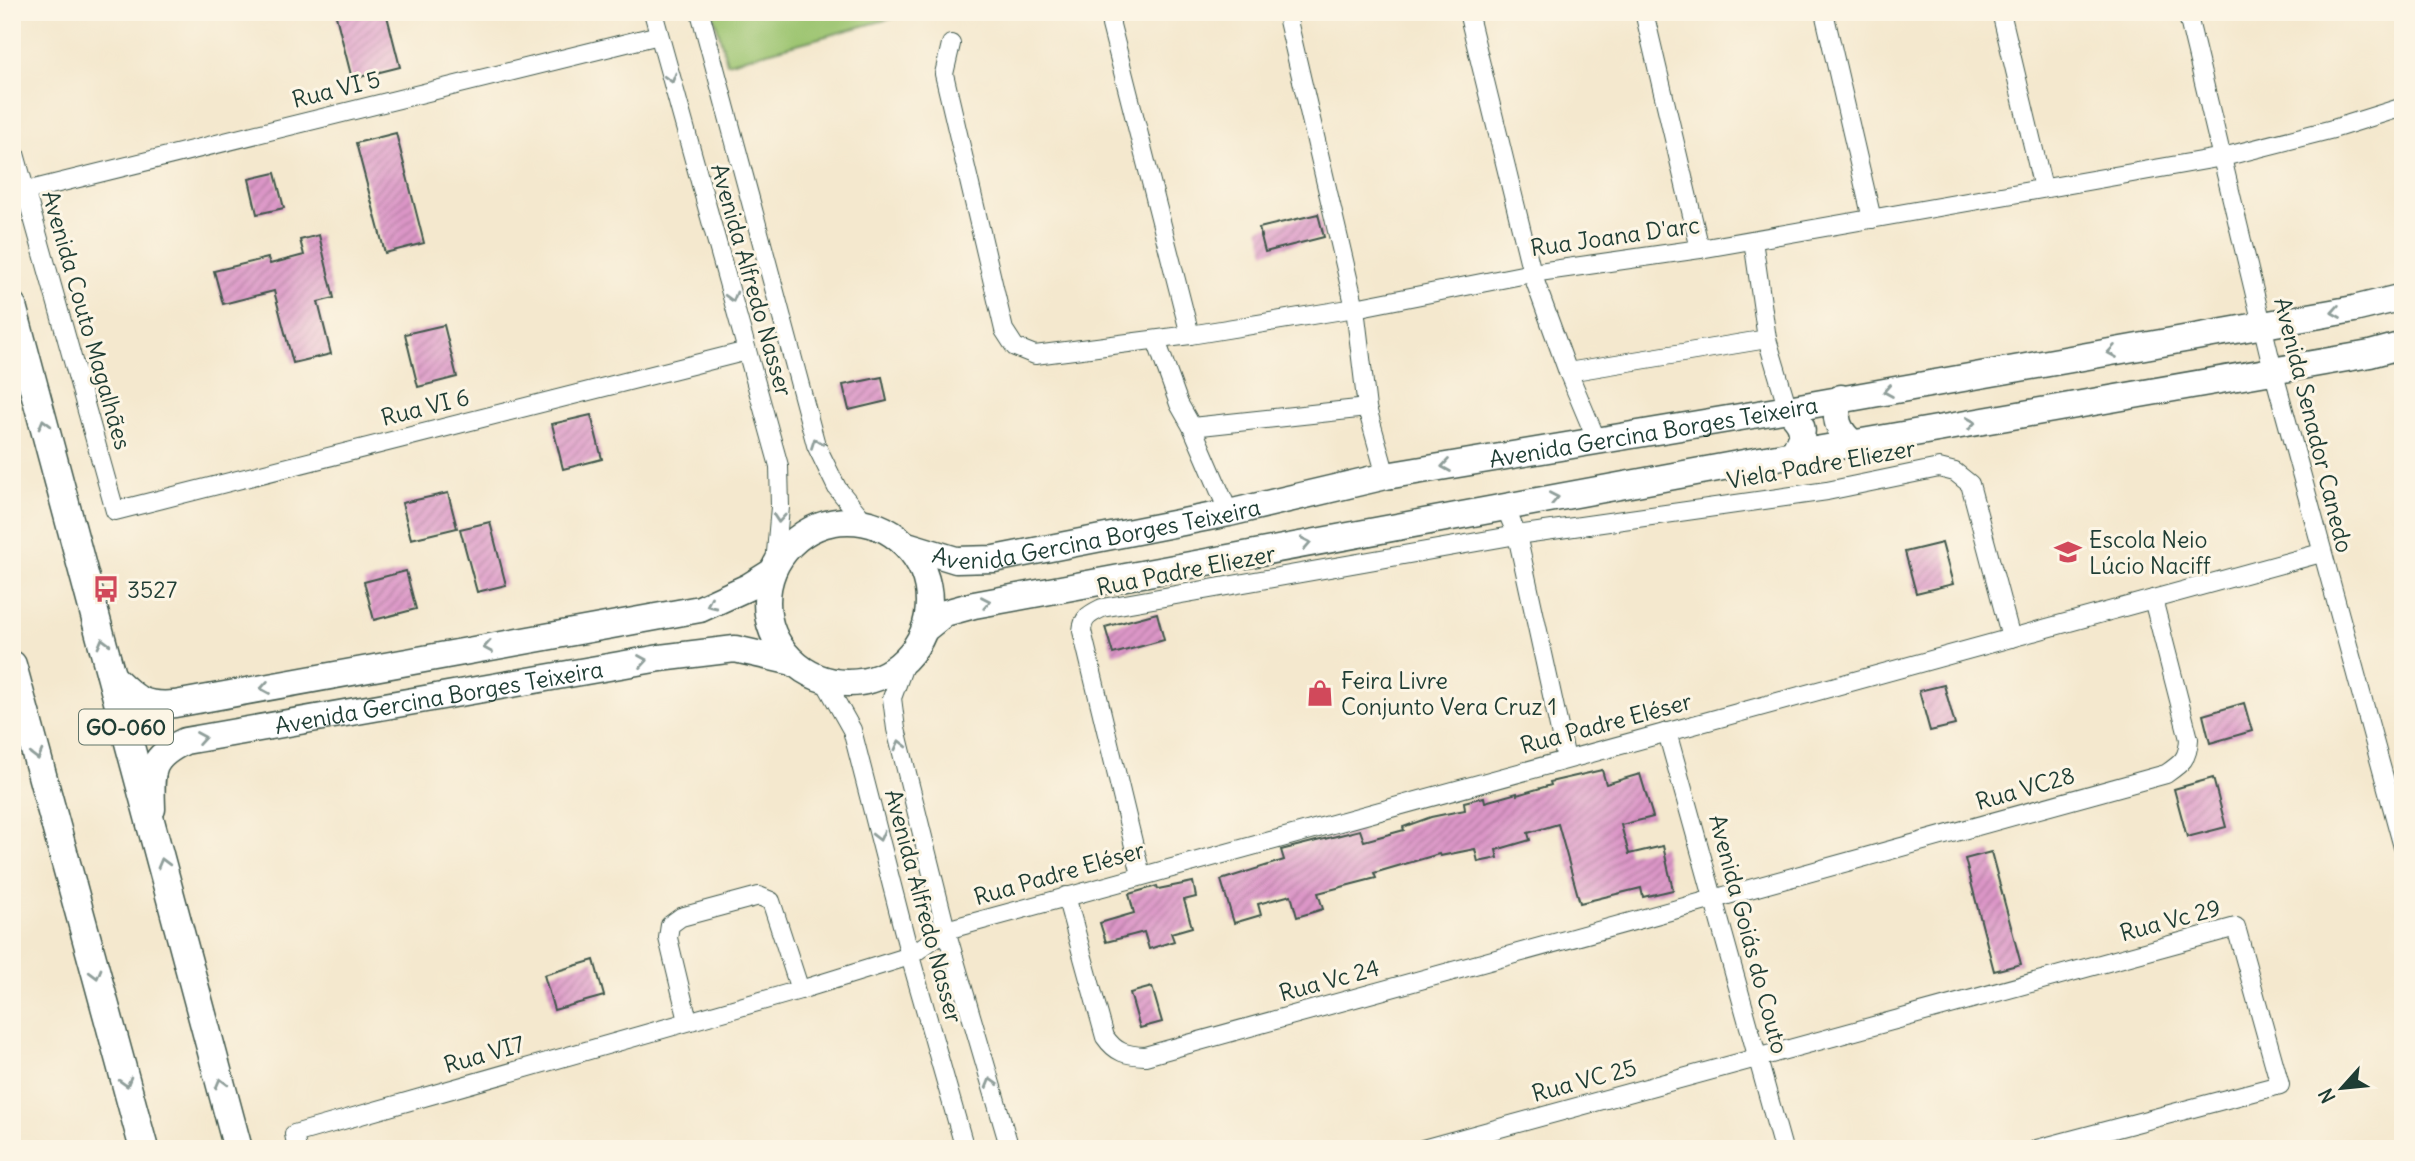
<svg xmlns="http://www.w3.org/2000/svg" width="2415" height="1161" viewBox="0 0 2415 1161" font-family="Delius,sans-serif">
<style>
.park{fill:#9dc571;stroke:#5e8152;stroke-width:2}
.building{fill:url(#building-hatch)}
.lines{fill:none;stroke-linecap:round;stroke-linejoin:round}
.street-casing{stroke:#3f574b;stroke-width:20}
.secondary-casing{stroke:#3f574b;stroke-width:29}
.primary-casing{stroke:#3f574b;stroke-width:31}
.street{stroke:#fff;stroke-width:18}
.secondary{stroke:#fff;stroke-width:26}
.primary{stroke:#fff;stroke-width:28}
.oneway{stroke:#8f9e9a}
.labels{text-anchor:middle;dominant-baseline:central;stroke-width:6;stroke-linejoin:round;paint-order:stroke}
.shield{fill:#fcf5e5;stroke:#617469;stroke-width:2}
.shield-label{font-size:21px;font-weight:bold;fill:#1f3d34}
.street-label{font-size:23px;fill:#1f3d34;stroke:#fcf5e5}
.poi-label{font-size:23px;fill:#1f3d34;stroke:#fcf5e5;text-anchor:start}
</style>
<defs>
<pattern id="building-hatch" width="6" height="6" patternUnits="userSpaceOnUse" patternTransform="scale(1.75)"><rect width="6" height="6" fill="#dc96c7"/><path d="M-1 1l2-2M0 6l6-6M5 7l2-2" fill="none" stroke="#b27ca2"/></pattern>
</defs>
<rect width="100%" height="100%" fill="#fcf5e5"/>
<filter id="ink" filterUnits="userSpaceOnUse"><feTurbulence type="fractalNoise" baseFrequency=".0143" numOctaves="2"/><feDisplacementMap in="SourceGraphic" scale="14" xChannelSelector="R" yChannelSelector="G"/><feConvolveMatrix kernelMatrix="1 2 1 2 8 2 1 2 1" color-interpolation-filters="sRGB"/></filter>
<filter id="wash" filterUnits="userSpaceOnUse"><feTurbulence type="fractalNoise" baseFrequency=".00686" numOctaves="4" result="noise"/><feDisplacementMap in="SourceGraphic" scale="28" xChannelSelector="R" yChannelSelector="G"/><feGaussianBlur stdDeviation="1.57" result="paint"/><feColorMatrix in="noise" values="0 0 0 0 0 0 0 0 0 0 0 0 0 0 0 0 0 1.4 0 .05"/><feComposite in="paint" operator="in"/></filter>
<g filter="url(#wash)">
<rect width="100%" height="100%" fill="#f4e8ce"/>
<!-- park -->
<path class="park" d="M713,12H915L727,63Z"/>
<g id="blocks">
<!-- building -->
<g class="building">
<path d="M335,12H386L400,67L352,79Z"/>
<path d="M396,133L424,243L385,253L356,143Z"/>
<path d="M275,173L284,208L257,214L249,179Z"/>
<path d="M1318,214L1324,237L1265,252L1259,228Z"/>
<path d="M319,235L334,298L318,302L331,354L293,363L274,291L223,304L214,271L268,258L270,264L304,255L300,240Z"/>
<path d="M444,325L457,377L418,387L405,334Z"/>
<path d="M882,377L887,401L849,410L843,385Z"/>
<path d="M591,415L602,459L563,469L552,424Z"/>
<path d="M448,493L457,528L411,539L402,503Z"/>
<path d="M490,522L506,585L477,592L460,529Z"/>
<path d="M1942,543L1953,584L1916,593L1905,552Z"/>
<path d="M406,571L416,609L374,620L364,582Z"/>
<path d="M1157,613L1164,640L1113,654L1105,627Z"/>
<path d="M1944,685L1955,725L1930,731L1919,691Z"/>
<path d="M2244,703L2252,731L2210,743L2203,715Z"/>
<path d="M1602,770L1606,784L1640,774L1653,817L1621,825L1629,854L1663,846L1673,890L1643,897L1641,888L1580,903L1558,824L1528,833L1530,840L1496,850L1498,858L1478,862L1475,849L1440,856L1439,854L1374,873L1376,878L1318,893L1323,909L1297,917L1291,895L1258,904L1261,915L1234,923L1221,880L1284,860L1281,850L1360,830L1364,841L1404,830L1403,827L1431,817L1465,810L1464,802L1484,797L1485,802L1517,793V795L1551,785L1550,782Z"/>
<path d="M2213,778L2226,827L2187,837L2174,789Z"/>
<path d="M1991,852L2021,964L1994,971L1965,859Z"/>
<path d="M1193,882L1196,897L1184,900L1192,927L1171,933L1174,941L1149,949L1144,932L1106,942L1100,923L1134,913L1129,894L1157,886L1158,889Z"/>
<path d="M594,960L604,996L554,1010L544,975Z"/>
<path d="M1152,987L1162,1022L1140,1028L1130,993Z"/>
</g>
</g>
</g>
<g filter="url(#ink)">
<use href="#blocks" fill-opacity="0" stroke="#3f574b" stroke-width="2"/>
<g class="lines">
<defs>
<g id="street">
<path d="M653,12L779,466L780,507L775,564"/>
<path d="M700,12L816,445L837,488L864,521"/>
<path d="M1111,12V25L1190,335"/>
<path d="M1286,12L1355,308L1367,408L1386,476"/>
<path d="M1468,12L1532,273L1568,372L1597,441"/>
<path d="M1644,12L1700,249"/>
<path d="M1824,12L1872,219"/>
<path d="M2001,12L2043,188"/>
<path d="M2187,12L2273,370L2403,847"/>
<path d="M951,44L944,74L1004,330L1015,347L1035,355L1190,335L1355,308L1532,273L1700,249L2223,157L2333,129L2403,107"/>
<path d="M12,143L115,511L747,351"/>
<path d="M26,191L659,35"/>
<path d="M1753,240L1767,339L1788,409"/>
<path d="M1156,340L1179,404L1192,427L1229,513"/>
<path d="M1568,372L1767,339"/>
<path d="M1192,427L1367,408"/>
<path d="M1505,507L1517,535L1566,759"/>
<path d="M906,660L892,698L896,729L946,930L1010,1149"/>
<path d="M824,680L852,730L910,956L965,1149"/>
<path d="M1667,732L1783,1149"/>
<path d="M1141,875L1082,631C1083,617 1090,614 1102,608L1517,535L1827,491L1939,468L1955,472L1970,484L2011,638"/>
<path d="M1066,896L1105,1037C1116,1053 1126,1055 1145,1056L2166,774C2182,763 2188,759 2189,739L2153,599"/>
<path d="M688,1021L668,938L670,925L681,917L759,896L771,901L800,990"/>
<path d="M297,1149L294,1134L800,990L910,956L946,930L2321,553"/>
<path d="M1423,1149L2236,927L2280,1085L2037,1149"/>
</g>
<g id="secondary">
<path d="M1841,398C1832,418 1838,431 1854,444"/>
<path d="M1788,409C1806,427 1805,432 1793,454"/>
<circle cx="848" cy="602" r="81"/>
<path id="s1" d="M907,545L956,560L994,559L1229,513L1386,476L1788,409L2354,309L2403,297"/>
<path d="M925,629L945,613L974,605L1793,454L2370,354L2403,345"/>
<path d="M111,675C135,698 141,707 175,704L700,609L748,587L772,572"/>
<path id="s2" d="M152,809C151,771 148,759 185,741L660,658L735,649L793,662"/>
</g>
<g id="primary">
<path d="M12,306L238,1149"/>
<path d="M12,665L144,1149"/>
</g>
</defs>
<!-- street casing -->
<use href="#street" class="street-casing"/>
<!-- secondary casing -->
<use href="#secondary" class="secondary-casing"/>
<!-- primary casing -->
<use href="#primary" class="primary-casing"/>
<!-- street -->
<use href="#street" class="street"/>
<!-- secondary -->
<use href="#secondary" class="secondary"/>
<!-- primary -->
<use href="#primary" class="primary"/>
</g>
<!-- one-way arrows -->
<defs><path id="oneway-chevron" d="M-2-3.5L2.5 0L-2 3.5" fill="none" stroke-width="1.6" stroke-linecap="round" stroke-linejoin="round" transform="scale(1.75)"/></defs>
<g class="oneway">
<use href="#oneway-chevron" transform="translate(671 78) rotate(74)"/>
<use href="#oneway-chevron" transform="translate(732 297) rotate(74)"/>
<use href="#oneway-chevron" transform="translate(2336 312) rotate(170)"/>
<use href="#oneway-chevron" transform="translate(2112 352) rotate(170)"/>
<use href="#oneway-chevron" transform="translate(1888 391) rotate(171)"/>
<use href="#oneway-chevron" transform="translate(1971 423) rotate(-10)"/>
<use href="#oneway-chevron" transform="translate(44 424) rotate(-105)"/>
<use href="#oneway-chevron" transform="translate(816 443) rotate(-110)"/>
<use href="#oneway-chevron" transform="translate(1446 466) rotate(171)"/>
<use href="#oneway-chevron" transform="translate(1554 498) rotate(-11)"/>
<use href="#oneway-chevron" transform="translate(779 518) rotate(94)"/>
<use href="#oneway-chevron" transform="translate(1306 543) rotate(-11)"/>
<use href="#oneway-chevron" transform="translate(986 602) rotate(-11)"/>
<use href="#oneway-chevron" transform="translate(711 604) rotate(155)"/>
<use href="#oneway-chevron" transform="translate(103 643) rotate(-105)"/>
<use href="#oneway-chevron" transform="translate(488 647) rotate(170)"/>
<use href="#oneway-chevron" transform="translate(643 661) rotate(-10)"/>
<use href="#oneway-chevron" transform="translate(265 688) rotate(170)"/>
<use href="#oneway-chevron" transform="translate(201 738) rotate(-10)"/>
<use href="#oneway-chevron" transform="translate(900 745) rotate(-104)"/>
<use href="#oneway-chevron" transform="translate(37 755) rotate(75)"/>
<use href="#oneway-chevron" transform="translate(879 836) rotate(76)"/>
<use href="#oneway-chevron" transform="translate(163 863) rotate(-105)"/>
<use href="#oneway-chevron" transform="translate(96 974) rotate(75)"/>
<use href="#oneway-chevron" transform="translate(126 1082) rotate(74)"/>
<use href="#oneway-chevron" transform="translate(221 1083) rotate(-105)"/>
<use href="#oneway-chevron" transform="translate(991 1083) rotate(-106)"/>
</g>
</g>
<!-- icons -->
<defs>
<symbol id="school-bare" viewBox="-9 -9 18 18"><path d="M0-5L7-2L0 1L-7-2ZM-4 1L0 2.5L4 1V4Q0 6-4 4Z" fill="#d1495b" stroke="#fcf5e5" stroke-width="2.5" paint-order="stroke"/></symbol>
<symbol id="bus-bare" viewBox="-9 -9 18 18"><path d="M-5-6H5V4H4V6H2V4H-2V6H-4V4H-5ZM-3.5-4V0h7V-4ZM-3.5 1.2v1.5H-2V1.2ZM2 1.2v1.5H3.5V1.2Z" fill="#d1495b" stroke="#fcf5e5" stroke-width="2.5" paint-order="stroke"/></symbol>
<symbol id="shop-bare" viewBox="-9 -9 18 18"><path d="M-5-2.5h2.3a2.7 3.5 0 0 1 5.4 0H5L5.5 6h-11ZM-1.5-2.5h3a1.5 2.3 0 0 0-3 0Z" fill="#d1495b" stroke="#fcf5e5" stroke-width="2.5" paint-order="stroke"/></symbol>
</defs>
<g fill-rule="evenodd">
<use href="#school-bare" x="2049" y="533" width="38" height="38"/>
<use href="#bus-bare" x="87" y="570" width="38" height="38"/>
<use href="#shop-bare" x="1301" y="674" width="38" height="38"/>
</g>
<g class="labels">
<!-- shield labels -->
<rect class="shield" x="79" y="709.5" width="94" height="35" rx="5"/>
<g class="shield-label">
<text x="126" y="727">GO-060</text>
</g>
<!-- street labels -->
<g class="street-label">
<text transform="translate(336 89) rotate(-14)">Rua VI 5</text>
<text transform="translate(1615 236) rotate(-8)">Rua Joana D'arc</text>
<text transform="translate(752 280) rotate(74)">Avenida Alfredo Nasser</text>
<text transform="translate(87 320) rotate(74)">Avenida Couto Magalhães</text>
<text transform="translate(425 407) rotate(-14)">Rua VI 6</text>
<text transform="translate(2314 425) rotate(76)">Avenida Senador Canedo</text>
<text stroke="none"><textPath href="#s1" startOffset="761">Avenida Gercina Borges Teixeira</textPath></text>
<text transform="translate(1821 464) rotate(-10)">Viela Padre Eliezer</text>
<text stroke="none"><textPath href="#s1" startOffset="194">Avenida Gercina Borges Teixeira</textPath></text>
<text transform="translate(1186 570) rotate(-11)">Rua Padre Eliezer</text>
<text stroke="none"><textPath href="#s2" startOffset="341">Avenida Gercina Borges Teixeira</textPath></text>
<text transform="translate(1606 723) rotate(-15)">Rua Padre Eléser</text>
<text transform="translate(2025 788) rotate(-16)">Rua VC28</text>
<text transform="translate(1059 873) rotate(-16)">Rua Padre Eléser</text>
<text transform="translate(924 906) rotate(75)">Avenida Alfredo Nasser</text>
<text transform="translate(2170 920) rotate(-15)">Rua Vc 29</text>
<text transform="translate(1749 934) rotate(75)">Avenida Goiás do Couto</text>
<text transform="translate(1329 980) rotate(-15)">Rua Vc 24</text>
<text transform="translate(484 1054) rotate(-16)">Rua VI7</text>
<text transform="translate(1584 1080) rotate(-15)">Rua VC 25</text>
</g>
<!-- poi labels -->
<g class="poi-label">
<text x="2089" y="539">Escola Neio<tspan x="2089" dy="26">Lúcio Naciff</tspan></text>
<text x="127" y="589">3527</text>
<text x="1341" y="680">Feira Livre<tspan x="1341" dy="26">Conjunto Vera Cruz 1</tspan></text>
</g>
</g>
<!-- margin -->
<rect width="2415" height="1161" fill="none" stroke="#fcf5e5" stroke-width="42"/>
<!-- north arrow -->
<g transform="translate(2342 1088) rotate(243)" stroke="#fcf5e5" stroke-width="5" paint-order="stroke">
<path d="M0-5L12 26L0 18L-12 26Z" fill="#1f3d34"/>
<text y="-10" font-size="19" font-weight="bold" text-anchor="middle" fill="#1f3d34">N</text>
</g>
</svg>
